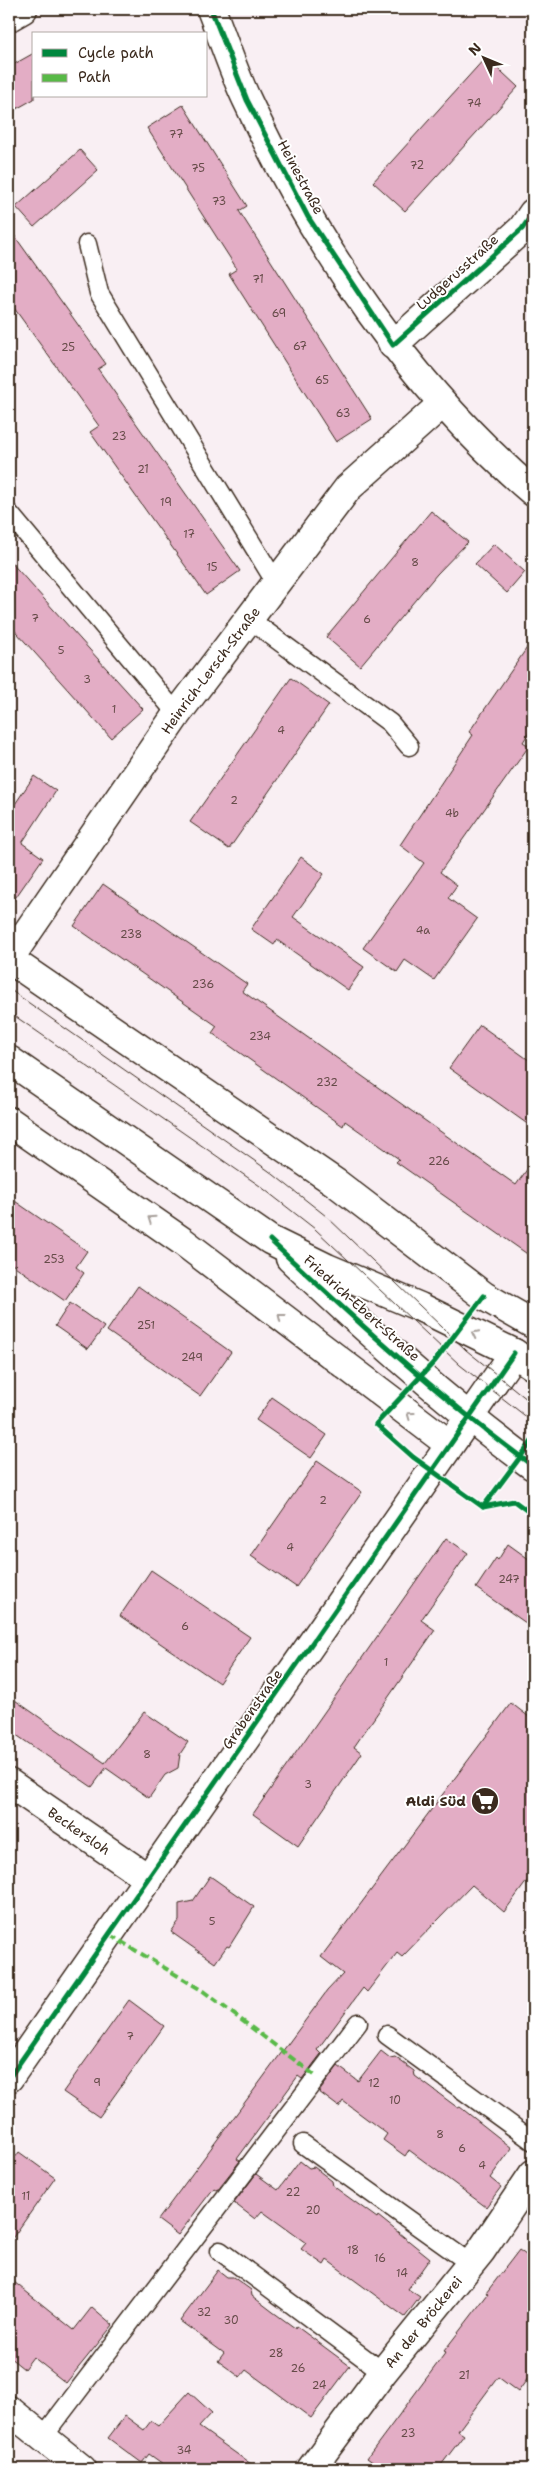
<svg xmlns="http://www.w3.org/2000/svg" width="542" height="2478" viewBox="0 0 542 2478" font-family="'Shantell Sans',sans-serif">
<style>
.building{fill:#e3adc5;stroke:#3b2a1e}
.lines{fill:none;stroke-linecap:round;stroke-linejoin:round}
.service-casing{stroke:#3b2a1e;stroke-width:21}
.minor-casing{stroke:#3b2a1e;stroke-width:31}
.secondary-casing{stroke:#3b2a1e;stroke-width:31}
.service{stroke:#fff;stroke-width:18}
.minor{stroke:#fff;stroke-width:28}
.secondary{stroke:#fff;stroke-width:28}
.tram{stroke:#3b2a1e;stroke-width:1}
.quiet{stroke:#58b947;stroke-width:4;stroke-dasharray:8 4;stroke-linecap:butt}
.cycleway-casing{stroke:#fff;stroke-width:8}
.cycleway{stroke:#00873e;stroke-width:5}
.oneway{stroke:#a79f9a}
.labels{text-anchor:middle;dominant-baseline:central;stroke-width:4;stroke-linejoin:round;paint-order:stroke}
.number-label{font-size:11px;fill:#654b48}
.street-label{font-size:14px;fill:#3b2a1e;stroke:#fff}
.poi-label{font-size:14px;font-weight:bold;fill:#3b2a1e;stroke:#fff;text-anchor:end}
</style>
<rect width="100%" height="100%" fill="#f9eff3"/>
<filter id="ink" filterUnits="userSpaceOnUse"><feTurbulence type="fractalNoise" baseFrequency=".02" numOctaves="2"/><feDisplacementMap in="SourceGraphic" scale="10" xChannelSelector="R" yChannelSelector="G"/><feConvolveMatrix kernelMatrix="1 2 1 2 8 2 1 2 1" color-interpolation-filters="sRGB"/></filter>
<g filter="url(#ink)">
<!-- building -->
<g class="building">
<path d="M34,53V99L9,113V67Z"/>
<path d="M486,57L518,87L405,211L373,182Z"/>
<path d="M183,105L247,206L239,211L372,419L336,442L229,274L237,269L147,128Z"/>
<path d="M80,150L98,170L34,227L16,207Z"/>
<path d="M9,228L106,364L98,369L240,571L206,595L90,432L99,426L9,301Z"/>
<path d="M431,511L468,542L437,574L360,666L326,637Z"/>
<path d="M494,544L525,572L507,593L475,564Z"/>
<path d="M9,560L143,709L111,738L9,624Z"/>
<path d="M533,639V726L523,742L529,746L440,872L457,885L448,898L477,919L434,980L405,960L397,972L363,948L424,863L400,845L473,735L469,732Z"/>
<path d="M291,678L329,705L229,849L190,822Z"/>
<path d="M34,776L56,791L22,843L43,858L9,907V813Z"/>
<path d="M301,857L324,874L293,917L364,967L348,990L277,940L274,945L251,929Z"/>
<path d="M103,884L247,984L242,991L516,1185L533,1161V1258L396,1162L399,1159L345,1121L343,1126L212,1033L217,1026L74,926Z"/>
<path d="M480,1025L533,1063V1128L449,1068Z"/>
<path d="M9,1197L87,1251L76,1267L84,1273L65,1301L9,1262Z"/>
<path d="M138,1286L231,1352L200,1396L107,1331Z"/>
<path d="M70,1303L104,1327L88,1349L55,1326Z"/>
<path d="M272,1397L327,1435L311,1458L256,1420Z"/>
<path d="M317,1461L362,1492L296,1587L251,1556Z"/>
<path d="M446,1538L468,1553L421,1620L435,1630L354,1747L362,1753L298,1846L253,1814Z"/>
<path d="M508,1544L533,1562V1628L476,1588L496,1558L498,1560Z"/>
<path d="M151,1570L250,1637L219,1683L120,1616Z"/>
<path d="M9,1696L105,1763L144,1712L188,1742L180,1754L178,1768L165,1775L149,1798L106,1768L92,1787L9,1730Z"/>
<path d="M511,1703L533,1720V1873L504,1912L472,1885L402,1957L397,1953L367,1992L363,1988L317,2050L321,2054L302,2079L298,2076L237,2159L240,2161L217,2190L214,2188L178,2235L158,2220L327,1991L343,1974L321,1957Z"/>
<path d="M210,1876L254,1907L229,1947L227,1946L215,1963L171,1932L179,1921V1904L193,1901Z"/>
<path d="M129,2000L164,2026L99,2117L63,2092Z"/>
<path d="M381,2051L390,2058L395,2057L414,2071L415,2076L458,2108L460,2107L512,2148L490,2178L501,2187L486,2207L409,2150L405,2156L383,2140L387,2134L343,2101L339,2107L319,2092L338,2066L358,2081Z"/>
<path d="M19,2152L55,2178L9,2243V2167Z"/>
<path d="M300,2161L309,2168L314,2167L332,2181L333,2186L377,2218L378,2216L430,2258L408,2289L420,2297L405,2317L327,2260L324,2265L301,2249L306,2243L262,2211L255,2219L234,2203L256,2174L278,2190Z"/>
<path d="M519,2250L533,2260V2371L518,2392L498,2377L458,2431L464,2435L438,2469H382L367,2458L446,2352L444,2351L488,2294L486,2293Z"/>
<path d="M218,2270L227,2277H233L251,2290L252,2296L273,2312L295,2328L296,2326L350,2366L311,2418L246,2370L240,2377L218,2361L224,2353L180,2321Z"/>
<path d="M9,2278L74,2330L92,2307L113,2325L66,2383L33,2357L24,2369L9,2357Z"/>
<path d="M189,2392L212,2413L199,2427L258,2469H170L149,2454L142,2463L108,2438L125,2416L144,2430L151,2421L158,2426Z"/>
</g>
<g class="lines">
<defs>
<g id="service">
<path d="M87,244L99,293L276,583"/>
<path d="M9,513L177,714"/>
<path d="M249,619L390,723L409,746"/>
<path d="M387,2035L533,2141"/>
<path d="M303,2144L471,2264"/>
<path d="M220,2251L383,2372"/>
<path d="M43,2437L358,2023"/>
</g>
<g id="minor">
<path d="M211,9C223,39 233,71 247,100C315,246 411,387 533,492"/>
<path d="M9,17L23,9"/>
<path d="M393,345L522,229L533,213"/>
<path id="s1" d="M9,959L177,714L348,488L442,404"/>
<path d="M9,959L336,1183L484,1296L533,1324"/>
<path d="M9,1121L182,1241L449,1444"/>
<path id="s2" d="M9,1783L149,1879"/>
<path d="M9,2078L514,1353"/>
<path d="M9,2410L82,2469"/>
<path id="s3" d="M311,2469L383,2372L481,2251L533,2174"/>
</g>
<g id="secondary">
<path d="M9,1060L270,1240L327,1268L420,1307L514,1353L533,1366"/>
<path d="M290,1258C367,1331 447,1403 533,1466"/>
</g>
</defs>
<!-- service casing -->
<use href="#service" class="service-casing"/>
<!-- minor casing -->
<use href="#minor" class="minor-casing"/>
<!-- secondary casing -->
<use href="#secondary" class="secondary-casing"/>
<!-- service -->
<use href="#service" class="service"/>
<!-- minor -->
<use href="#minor" class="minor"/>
<!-- secondary -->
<use href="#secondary" class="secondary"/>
<!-- tram -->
<g class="tram">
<path d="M9,989L269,1171L326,1216L466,1350L533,1404"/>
<path d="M9,1012L260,1186L315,1229L460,1365L533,1422"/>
</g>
<!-- quiet -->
<path class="quiet" d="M110,1935L203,1991L317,2077"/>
<defs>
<g id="cycleway">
<path d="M211,9L247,100L308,217L393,345L522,229L533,213"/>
<path d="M270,1240C354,1319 440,1398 533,1466"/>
<path d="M484,1296L435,1361L376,1424L413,1457L483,1507L514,1501L533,1515"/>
<path d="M483,1507L533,1440"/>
<path d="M9,2078L514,1353"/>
</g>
</defs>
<!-- cycleway casing -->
<use href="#cycleway" class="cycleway-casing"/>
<!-- cycleway -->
<use href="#cycleway" class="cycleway"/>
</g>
<!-- one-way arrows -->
<defs><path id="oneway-chevron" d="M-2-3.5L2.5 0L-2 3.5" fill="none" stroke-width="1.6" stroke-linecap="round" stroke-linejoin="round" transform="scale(1.25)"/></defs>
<g class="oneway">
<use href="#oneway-chevron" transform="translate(151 1219) rotate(-145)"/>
<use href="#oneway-chevron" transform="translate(281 1317) rotate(-142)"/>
<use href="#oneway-chevron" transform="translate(475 1334) rotate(-154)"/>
<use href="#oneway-chevron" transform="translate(410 1415) rotate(-144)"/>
</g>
</g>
<!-- icons -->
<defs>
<symbol id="supermarket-disc" viewBox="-11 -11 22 22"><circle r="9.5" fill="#3b2a1e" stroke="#fff"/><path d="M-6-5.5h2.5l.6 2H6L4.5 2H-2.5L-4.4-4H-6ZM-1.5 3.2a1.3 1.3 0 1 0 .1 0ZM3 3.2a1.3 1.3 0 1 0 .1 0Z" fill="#fff"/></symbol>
</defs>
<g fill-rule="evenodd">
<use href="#supermarket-disc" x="469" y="1785" width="32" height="32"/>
</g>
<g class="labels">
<!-- number labels -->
<g class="number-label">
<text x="474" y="103">74</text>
<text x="176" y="134">77</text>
<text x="417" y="165">72</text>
<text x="198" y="168">75</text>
<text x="219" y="201">73</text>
<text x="258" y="279">71</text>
<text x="279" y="313">69</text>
<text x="300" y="346">67</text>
<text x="68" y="347">25</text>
<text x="322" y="380">65</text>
<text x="343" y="413">63</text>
<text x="119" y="436">23</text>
<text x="143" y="469">21</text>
<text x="166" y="502">19</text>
<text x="189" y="534">17</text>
<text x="415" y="562">8</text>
<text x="212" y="567">15</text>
<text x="35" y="618">7</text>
<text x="367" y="619">6</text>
<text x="61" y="650">5</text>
<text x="87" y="679">3</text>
<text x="114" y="709">1</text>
<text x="281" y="730">4</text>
<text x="234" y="800">2</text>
<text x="452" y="813">4b</text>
<text x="423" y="930">4a</text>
<text x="131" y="934">238</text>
<text x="203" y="984">236</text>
<text x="260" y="1036">234</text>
<text x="327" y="1082">232</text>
<text x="439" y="1161">226</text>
<text x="54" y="1259">253</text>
<text x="146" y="1325">251</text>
<text x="192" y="1357">249</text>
<text x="323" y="1500">2</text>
<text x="290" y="1547">4</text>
<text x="509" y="1579">247</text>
<text x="185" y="1626">6</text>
<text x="386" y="1662">1</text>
<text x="147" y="1754">8</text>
<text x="308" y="1784">3</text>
<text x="212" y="1921">5</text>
<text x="130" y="2036">7</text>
<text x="97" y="2082">9</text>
<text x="374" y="2083">12</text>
<text x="395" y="2100">10</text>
<text x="440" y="2134">8</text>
<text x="462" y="2148">6</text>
<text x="482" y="2165">4</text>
<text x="293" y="2192">22</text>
<text x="26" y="2196">11</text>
<text x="313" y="2210">20</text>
<text x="353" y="2250">18</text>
<text x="380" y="2258">16</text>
<text x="402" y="2273">14</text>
<text x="204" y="2312">32</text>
<text x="231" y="2320">30</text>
<text x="276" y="2353">28</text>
<text x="298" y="2368">26</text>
<text x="464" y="2375">21</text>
<text x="319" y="2385">24</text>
<text x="408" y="2433">23</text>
<text x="184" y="2450">34</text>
</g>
<!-- street labels -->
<g class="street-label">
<text transform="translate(301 177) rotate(62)">Heinestraße</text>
<text transform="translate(457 272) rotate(-42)">Ludgerusstraße</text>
<text stroke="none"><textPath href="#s1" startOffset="352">Heinrich-Lersch-Straße</textPath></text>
<text transform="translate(362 1308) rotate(42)">Friedrich-Ebert-Straße</text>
<text transform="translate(252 1709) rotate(-55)">Grabenstraße</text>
<text stroke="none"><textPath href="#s2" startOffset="85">Beckersloh</textPath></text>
<text stroke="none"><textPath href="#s3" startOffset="185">An der Bröckerei</textPath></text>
</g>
<!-- poi labels -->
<g class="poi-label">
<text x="466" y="1801">Aldi Süd</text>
</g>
</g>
<!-- margin -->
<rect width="542" height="2478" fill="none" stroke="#fff" stroke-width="30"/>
<rect x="15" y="15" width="512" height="2448" fill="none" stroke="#3b2a1e" stroke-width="2" filter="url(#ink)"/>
<!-- legend -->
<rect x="32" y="32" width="175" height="65" fill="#ffffff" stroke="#b1aaa5"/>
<rect x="42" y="49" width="25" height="8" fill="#00873e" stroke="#b1aaa5"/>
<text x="78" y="58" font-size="15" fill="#3b2a1e">Cycle path</text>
<rect x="42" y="74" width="25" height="8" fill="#58b947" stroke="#b1aaa5"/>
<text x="78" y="82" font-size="15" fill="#3b2a1e">Path</text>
<!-- north arrow -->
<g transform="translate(484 58) rotate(314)" stroke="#ffffff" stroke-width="4" paint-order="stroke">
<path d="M0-4L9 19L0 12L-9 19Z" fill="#3b2a1e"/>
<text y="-8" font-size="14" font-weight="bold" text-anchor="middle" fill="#3b2a1e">N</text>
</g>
</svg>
